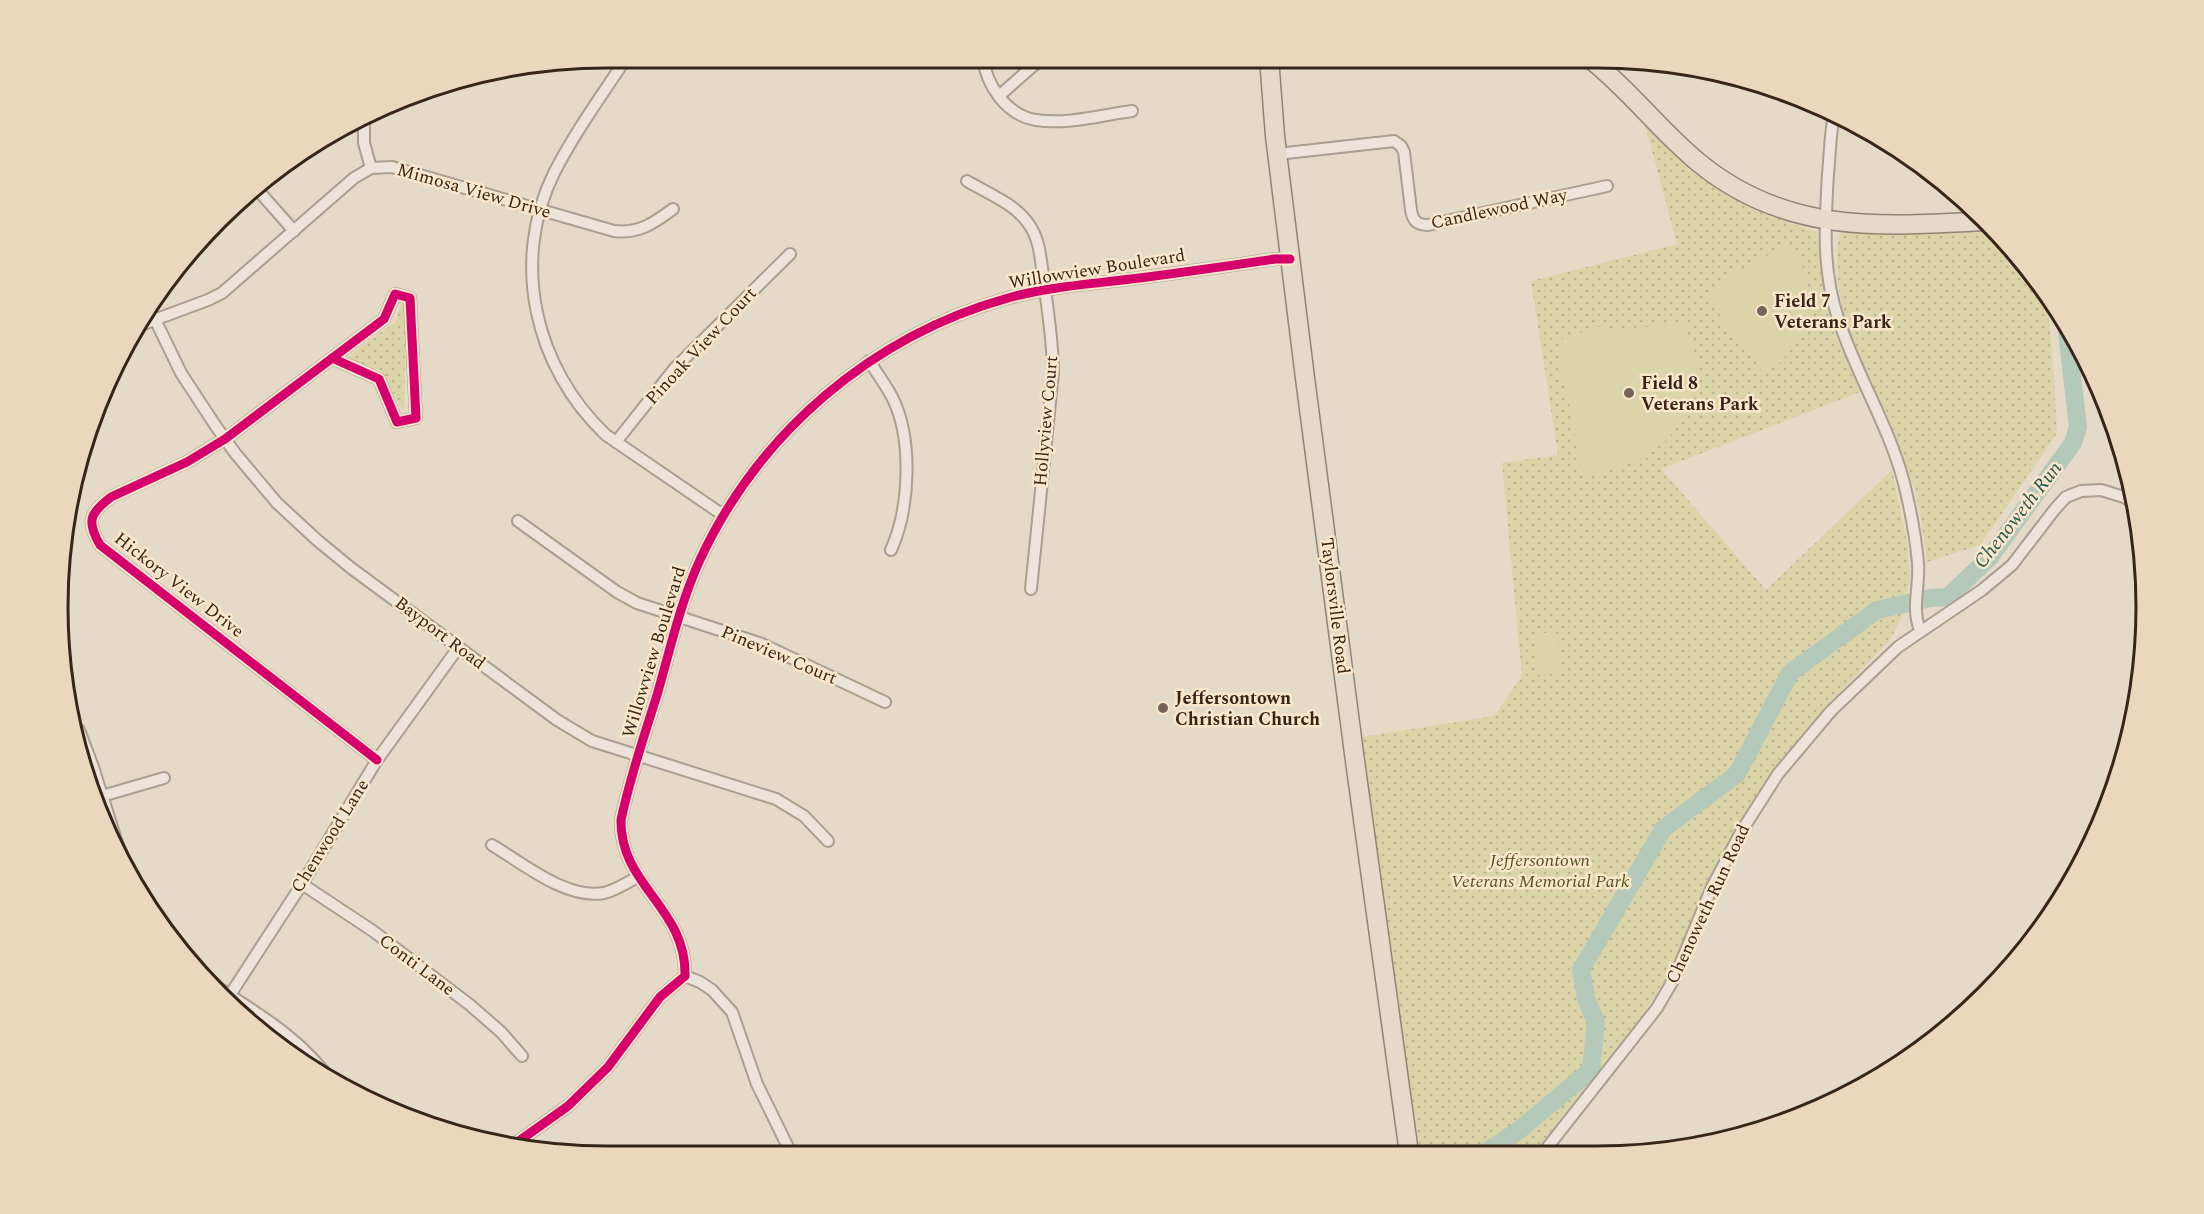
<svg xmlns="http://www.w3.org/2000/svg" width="2204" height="1214" viewBox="0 0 2204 1214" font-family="Spectral,serif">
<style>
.park{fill:url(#park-dots)}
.pitch{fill:#dad4a8}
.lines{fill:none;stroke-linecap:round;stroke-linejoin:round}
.river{stroke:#b4c9ba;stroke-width:18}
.street-casing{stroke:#aa9e91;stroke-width:14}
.primary-casing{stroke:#8f8378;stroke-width:21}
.street{stroke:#ece4da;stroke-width:10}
.primary{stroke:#e5daca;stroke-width:18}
.cycleway-casing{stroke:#f9e6cb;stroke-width:13}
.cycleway{stroke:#d6006c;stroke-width:9}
.poi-dot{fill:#756457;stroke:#f9e6cb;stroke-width:2}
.labels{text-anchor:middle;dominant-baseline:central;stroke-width:5;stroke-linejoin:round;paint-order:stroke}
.street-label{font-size:18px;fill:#38251a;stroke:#f9e6cb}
.poi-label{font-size:18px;font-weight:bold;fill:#38251a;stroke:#f9e6cb;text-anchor:start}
.park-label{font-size:18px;font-style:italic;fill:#4f561e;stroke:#f9e6cb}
.water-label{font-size:20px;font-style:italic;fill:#275950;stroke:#f9e6cb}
.rim{fill:none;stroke:#38251a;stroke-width:3}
</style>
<defs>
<pattern id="park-dots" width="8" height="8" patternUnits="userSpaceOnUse" patternTransform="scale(1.5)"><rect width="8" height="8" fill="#dad4a8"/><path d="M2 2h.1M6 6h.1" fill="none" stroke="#bcb690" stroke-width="1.8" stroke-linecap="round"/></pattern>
</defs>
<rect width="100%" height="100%" fill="#e5d9c7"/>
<!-- park -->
<g class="park">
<path d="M1644,121C1664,140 1683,160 1704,178C1735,204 1777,219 1816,232L1834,332L1860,392L1661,469L1766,590L1892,470L1907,543L1910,577L1904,612L1890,640L1833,699L1762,788L1715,865L1677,959L1648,1008L1534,1153H1420L1396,993L1362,737L1494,716L1522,676L1502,463L1558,455L1531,281L1677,244Z"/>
<path d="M1840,232H1996L2033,272L2052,302L2048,311L2054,377L2057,433L1980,545L1927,562C1923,536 1921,509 1913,485C1888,405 1822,318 1840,232Z"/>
<path d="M401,304L406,305L404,412L380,370L346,358L395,322Z"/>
</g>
<!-- pitch -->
<g class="pitch">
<path d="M1786,243L1790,244L1796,254L1798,253C1813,294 1811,334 1777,365L1775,363L1765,371L1761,370L1737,334L1730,330L1728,331L1722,323L1724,321L1710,300V291L1731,276L1730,273L1738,268L1744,271Z"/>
<path d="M1684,324C1687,335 1695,348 1696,359C1697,371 1693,385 1690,396C1675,452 1634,466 1582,476L1565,382L1560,383L1558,367L1562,366C1558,336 1559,335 1589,332V328L1604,326L1605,330Z"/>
<path d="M1556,632L1561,672L1538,675L1534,634Z"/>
</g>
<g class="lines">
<!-- river -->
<path class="river" d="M1484,1153L1518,1131L1591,1070L1596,1022L1586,998L1581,970L1663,829L1737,774L1790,673L1877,610L1931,598L1948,597L1990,557L2073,443L2078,427L2066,324"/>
<defs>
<g id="street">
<path d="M627,57C602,95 575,132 554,173C510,262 535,368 606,435L723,515"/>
<path d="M983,57C986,85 1006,115 1036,120C1066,125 1102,115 1132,111"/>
<path d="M999,96L1034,65L1047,57"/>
<path d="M1834,115C1830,134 1830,154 1828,174C1825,223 1822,271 1838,318C1857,378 1894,433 1907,496C1912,518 1916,541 1918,563C1920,586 1911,608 1920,630"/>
<path d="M364,121V143L371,168"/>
<path d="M1277,154L1394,141L1401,146L1404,152L1411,210C1413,221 1417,225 1428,225L1607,186"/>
<path d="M967,181C987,193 1015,204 1028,223C1042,241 1041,269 1045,290C1049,318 1053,345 1053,373L1031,589"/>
<path d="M256,188L294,231"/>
<path d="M148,305L181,373L215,425L235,453L277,503L317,540L351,568L557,720L592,741L776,799L804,816L828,841"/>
<path d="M138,326L208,300L222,293L354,178L371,168L392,167L614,231C639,234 654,223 673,209"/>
<path d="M332,358L379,379L397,422L416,418L410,298L395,294L384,319L225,439L187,462L111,497C90,513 86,521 100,545L377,760"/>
<path d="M869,361C877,373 885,384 892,397C913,438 910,508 891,550"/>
<path d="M616,442L674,369L790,254"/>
<path d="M518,521L617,592L637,603L762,644L885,702"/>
<path d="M79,730L93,767L119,849"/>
<path d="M102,796L164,778"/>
<path d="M492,845C522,863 567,900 604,893C616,890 627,883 637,877"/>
<path d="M302,884L373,931L470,1005L501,1032L522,1056"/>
<path d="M685,976L700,982L712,990L732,1012L757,1084L788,1147"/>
<path d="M202,977C249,1009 300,1035 333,1084"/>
<path d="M228,998L302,884L377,760L458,648"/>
<path d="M512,1146L568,1106L608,1067L660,997L685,976C687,908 620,886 621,820C630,777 644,736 657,695C670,650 680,604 699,562C758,433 872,336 1008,298C1048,287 1090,284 1131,279C1179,273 1227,266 1275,259H1290"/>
<path d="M1543,1153L1657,1008L1675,977L1712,887L1741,832L1778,774L1831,711L1898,647L1982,590L2012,565L2055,509L2066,497L2081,491L2101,490L2124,497L2135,504"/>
</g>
<g id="primary">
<path d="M1269,58L1275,136L1305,378L1355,761L1409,1153"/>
<path d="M1589,58C1629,89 1659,130 1698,162C1785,234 1879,227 1985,221"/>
</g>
</defs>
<!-- street casing -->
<use href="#street" class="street-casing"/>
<!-- primary casing -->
<use href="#primary" class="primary-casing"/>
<!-- street -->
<use href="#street" class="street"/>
<!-- primary -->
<use href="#primary" class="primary"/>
<defs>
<g id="cycleway">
<path d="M332,358L379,379L397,422L416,418L410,298L395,294L384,319L225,439L187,462L111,497C90,513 86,521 100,545L377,760"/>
<path d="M512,1146L568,1106L608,1067L660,997L685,976C687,908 620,886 621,820C630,777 644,736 657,695C670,650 680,604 699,562C758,433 872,336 1008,298C1048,287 1090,284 1131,279C1179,273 1227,266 1275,259H1290"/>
</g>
</defs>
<!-- cycleway casing -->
<use href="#cycleway" class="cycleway-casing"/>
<!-- cycleway -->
<use href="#cycleway" class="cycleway"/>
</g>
<!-- markers -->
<g class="poi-dot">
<circle cx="1762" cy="311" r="6"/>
<circle cx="1629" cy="393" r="6"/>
<circle cx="1163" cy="708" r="6"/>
</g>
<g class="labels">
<!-- street labels -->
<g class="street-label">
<text transform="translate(474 191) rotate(16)">Mimosa View Drive</text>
<text transform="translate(1499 209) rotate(-12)">Candlewood Way</text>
<text transform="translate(1097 269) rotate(-9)">Willowview Boulevard</text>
<text transform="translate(701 346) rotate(-47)">Pinoak View Court</text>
<text transform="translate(1046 421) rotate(-85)">Hollyview Court</text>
<text transform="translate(179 585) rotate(38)">Hickory View Drive</text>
<text transform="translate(1335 606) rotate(83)">Taylorsville Road</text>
<text transform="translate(440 633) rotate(37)">Bayport Road</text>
<text transform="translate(654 652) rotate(-73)">Willowview Boulevard</text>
<text transform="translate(779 655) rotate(23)">Pineview Court</text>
<text transform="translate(330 836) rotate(-58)">Chenwood Lane</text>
<text transform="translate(1708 904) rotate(-65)">Chenoweth Run Road</text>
<text transform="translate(417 965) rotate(37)">Conti Lane</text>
</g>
<!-- poi labels -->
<g class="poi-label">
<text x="1774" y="301">Field 7<tspan x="1774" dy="21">Veterans Park</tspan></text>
<text x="1641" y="383">Field 8<tspan x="1641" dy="21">Veterans Park</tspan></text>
<text x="1175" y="698">Jeffersontown<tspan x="1175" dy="21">Christian Church</tspan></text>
</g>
<!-- park labels -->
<g class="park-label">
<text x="1540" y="860">Jeffersontown<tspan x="1540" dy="21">Veterans Memorial Park</tspan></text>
</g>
<!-- water labels -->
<g class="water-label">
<text transform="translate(2018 515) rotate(-52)">Chenoweth Run</text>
</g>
</g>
<!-- crop -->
<path d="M0 0H2204V1214H0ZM607 68H1597A539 539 0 0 1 2136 607V607A539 539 0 0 1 1597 1146H607A539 539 0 0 1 68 607V607A539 539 0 0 1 607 68Z" fill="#ead7bd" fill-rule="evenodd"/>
<path class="rim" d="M607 68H1597A539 539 0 0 1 2136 607V607A539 539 0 0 1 1597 1146H607A539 539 0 0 1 68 607V607A539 539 0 0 1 607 68Z"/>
</svg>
